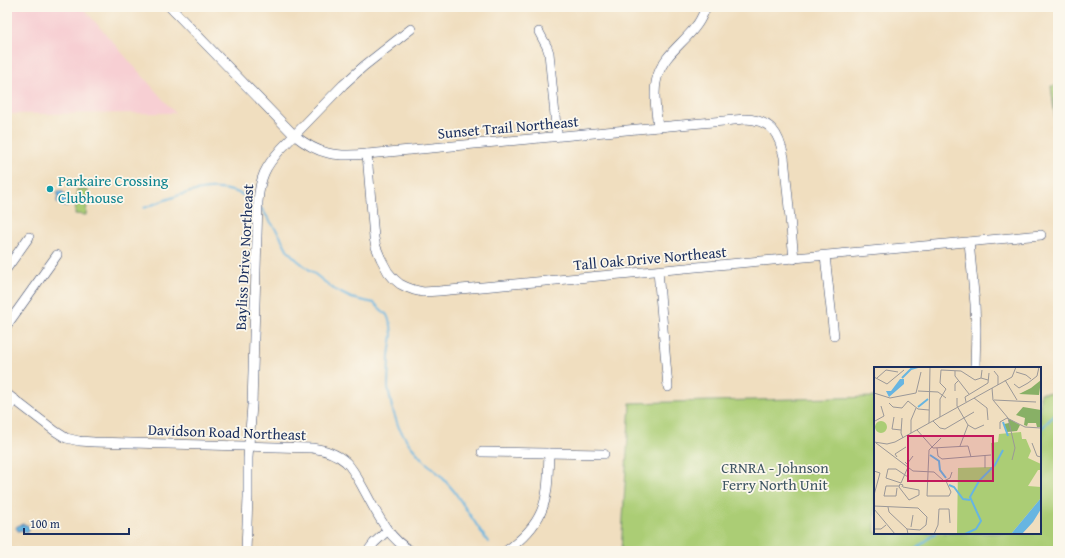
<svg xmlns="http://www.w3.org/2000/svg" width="1065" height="558" viewBox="0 0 1065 558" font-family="'Gentium Book Plus',serif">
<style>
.built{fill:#f7cfd3}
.green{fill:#abcd75;stroke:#637e6a}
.water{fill:#67b5e1;stroke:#4172a0}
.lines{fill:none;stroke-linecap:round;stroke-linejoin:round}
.stream{stroke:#67b5e1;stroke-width:2}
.minor-casing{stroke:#3b496d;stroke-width:10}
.minor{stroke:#fff;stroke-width:9}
.culture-dot{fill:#0f9aa8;stroke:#fbf7ec;stroke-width:1.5}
.labels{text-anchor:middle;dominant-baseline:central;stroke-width:3.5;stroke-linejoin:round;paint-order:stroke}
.street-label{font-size:15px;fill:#1b2f5e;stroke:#fbf7ec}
.culture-label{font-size:15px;fill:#0d838f;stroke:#fbf7ec;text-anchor:start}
.park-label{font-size:15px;fill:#3f5664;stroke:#fbf7ec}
.inset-river{fill:none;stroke:#67b5e1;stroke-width:2}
.inset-road{fill:none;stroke:#9b9898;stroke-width:1}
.view{fill:#c2185b;fill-opacity:0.15;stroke:#c2185b;stroke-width:2}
.inset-edge{fill:none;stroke:#1b2f5e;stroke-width:2}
</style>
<rect width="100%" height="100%" fill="#fbf7ec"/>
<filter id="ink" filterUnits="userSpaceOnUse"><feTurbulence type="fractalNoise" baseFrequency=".025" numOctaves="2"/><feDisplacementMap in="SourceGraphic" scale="8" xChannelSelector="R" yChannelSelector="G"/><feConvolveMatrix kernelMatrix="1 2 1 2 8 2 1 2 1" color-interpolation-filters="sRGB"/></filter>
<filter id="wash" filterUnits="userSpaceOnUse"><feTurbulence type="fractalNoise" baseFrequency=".012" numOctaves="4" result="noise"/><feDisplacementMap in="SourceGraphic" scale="16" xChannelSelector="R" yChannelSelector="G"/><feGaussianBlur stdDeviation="0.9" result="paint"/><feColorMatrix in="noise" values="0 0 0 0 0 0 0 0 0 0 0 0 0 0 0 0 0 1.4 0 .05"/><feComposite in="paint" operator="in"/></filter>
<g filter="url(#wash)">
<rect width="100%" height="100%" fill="#f0debf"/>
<!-- built -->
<path class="built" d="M7,7H82L175,113L7,114Z"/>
<!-- green -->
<g class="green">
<path d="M1058,85V193L1057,135L1051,86Z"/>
<path d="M77,189L88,190L86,215L75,214Z"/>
<path d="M1058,392V551H621L630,403L875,397V533H1040V393Z"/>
</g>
<!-- water -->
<g class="water">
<path d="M58,191H62L67,197V207L62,206L57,202Z"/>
<path d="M23,524L27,525L29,527V530L26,533L24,532L22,530L18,531L16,528L17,526Z"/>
</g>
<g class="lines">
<!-- stream -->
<g class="stream">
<path d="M144,208C181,194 220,176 255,202"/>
<path d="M261,208L279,234L288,251L297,260L335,290L351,298L374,303L387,315L391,325L392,335L389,356L388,387L392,408L399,428L410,445L424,461L440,475L454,491L488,542"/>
<path d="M1040,430L1058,411"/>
<path d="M913,551L936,533"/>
</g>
</g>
</g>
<g filter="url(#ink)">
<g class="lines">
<defs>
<g id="minor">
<path d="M170,7L294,135C319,155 336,157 367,154L745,119C772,120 779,134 784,157L794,259"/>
<path d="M539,32L547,47L549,53L557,136"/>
<path d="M658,127C656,111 653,93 657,78C663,55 683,44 696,26C701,20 703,14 706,7"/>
<path d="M367,154L374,238L376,247L381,259L388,272L394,279L400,284L406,287L414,290L423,292L439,291L1041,235"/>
<path d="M969,242L975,304L976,330L975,368"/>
<path d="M825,256L834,336"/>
<path d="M7,268L29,237"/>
<path d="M658,271L668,387"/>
<path d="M7,325L57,255"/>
<path d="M7,394L55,431L66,438L79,441L94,442L312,448C325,450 336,453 346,462C353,469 358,479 363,488C376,511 387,538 411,551"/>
<path d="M7,410L15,400"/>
<path d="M482,452L604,454"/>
<path d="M246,551L248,497V458L252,405L258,202C260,177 265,167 281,149L343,85L364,66L411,29"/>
<path d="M368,551L374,543L387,531"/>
<path d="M506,551C520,541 534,528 541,512C549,494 548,472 549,453"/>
</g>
</defs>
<!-- minor casing -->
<use href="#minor" class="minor-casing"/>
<!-- minor -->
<use href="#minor" class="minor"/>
</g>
</g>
<!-- markers -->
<circle class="culture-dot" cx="50" cy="189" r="4"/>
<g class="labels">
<!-- street labels -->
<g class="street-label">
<text transform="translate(508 127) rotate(-5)">Sunset Trail Northeast</text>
<text transform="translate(244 257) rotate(-87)">Bayliss Drive Northeast</text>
<text transform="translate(650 258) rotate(-5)">Tall Oak Drive Northeast</text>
<text transform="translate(227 432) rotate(2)">Davidson Road Northeast</text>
</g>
<!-- culture labels -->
<g class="culture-label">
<text x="58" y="180">Parkaire Crossing<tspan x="58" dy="17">Clubhouse</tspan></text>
</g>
<!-- park labels -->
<g class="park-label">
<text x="775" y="467">CRNRA - Johnson<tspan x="775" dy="17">Ferry North Unit</tspan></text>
</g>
</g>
<!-- overview -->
<g transform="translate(874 367)">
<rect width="167" height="167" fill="#f0debf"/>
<path d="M1 60a6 6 0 1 1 12 0a6 6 0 1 1-12 0ZM147,65L148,72H152L157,84L154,91L167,97V103H164L154,119L167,120V131L137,167H83L84,101L118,100L117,76L124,75L125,67Z" fill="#abcd75"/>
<path d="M167,13L165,28L145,27L157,21ZM149,40L167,43V60H163L162,56H154L153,59L150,58L151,51L142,48ZM135,52L146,58L143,64L133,65L130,57L135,56Z" fill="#88b066"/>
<path d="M26,12H30V17L15,30L12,24H17ZM167,131V142L159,155L148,167H137Z" fill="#67b5e1"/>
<path class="inset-river" d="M28,11L37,2L44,0M44,40L54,32M129,55L134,69M56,88L65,94L66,103L72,111M75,118L80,120L89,132L96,133M91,167L102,162L107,154L96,130L105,114L121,98L129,83"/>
<path class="inset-road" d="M108,3L107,11L114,13M81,4V9L95,27M120,4L124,9V18M142,5L152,8L157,12M0,10L13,17L30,3M3,11L12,3L24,5M131,13L143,33M140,17L145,21L154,16L163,9L165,0M118,21L119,33L134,51L141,81L138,93M44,24L64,25L72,31M81,24V17L85,13M0,26L16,31L42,26L47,5M83,31V39L94,58L101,62L110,58M100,31L113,41L114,53M120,33L162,35M92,35L91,30L114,16L115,6M15,36L19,40L28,41L34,34L44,42L55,43M20,50L18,62L27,63M66,50V32L72,22L66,16L67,3L87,4L101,13L107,11M28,51L27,66L29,71M1,54L10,49L7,39M59,54L66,61L71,62L100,45M55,56L56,0M126,62V55L133,51L151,60L167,61M43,63L59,81L94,79L97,90M37,66V53L42,41M67,71L55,83L53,129H75L77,125L72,114M0,75L13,77L21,75L138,10L142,0M2,76L39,104L60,105L70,114L76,111L78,105M158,76L163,89L167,90M86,79L94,58M63,81L64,89L68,92L117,88M111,88V101M23,90L21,87L32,80M31,95L33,97L39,89M0,104L6,106L0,128M27,116L12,111L14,102H22L34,110M27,116L34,100M28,120L29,118L26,117L25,120L35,133L45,128V123L29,120M23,121L22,129H10L12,119H25M0,139L44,141L53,150L52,158L46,163L33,162M14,140L15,145L33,162L34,167M0,142L21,167M37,160L39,148M0,162H7L12,158M60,167L64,158L65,142H75L76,156"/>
<path class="view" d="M34,69H119V114H34Z"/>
<rect width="167" height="167" class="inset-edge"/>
</g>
<!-- margin -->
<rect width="1065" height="558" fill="none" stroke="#fbf7ec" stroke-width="24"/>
<!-- scale -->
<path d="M24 528v6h105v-6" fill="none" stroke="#1b2f5e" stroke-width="2"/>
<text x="30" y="528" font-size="12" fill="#1b2f5e" stroke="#fbf7ec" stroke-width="3" paint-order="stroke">100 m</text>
</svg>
